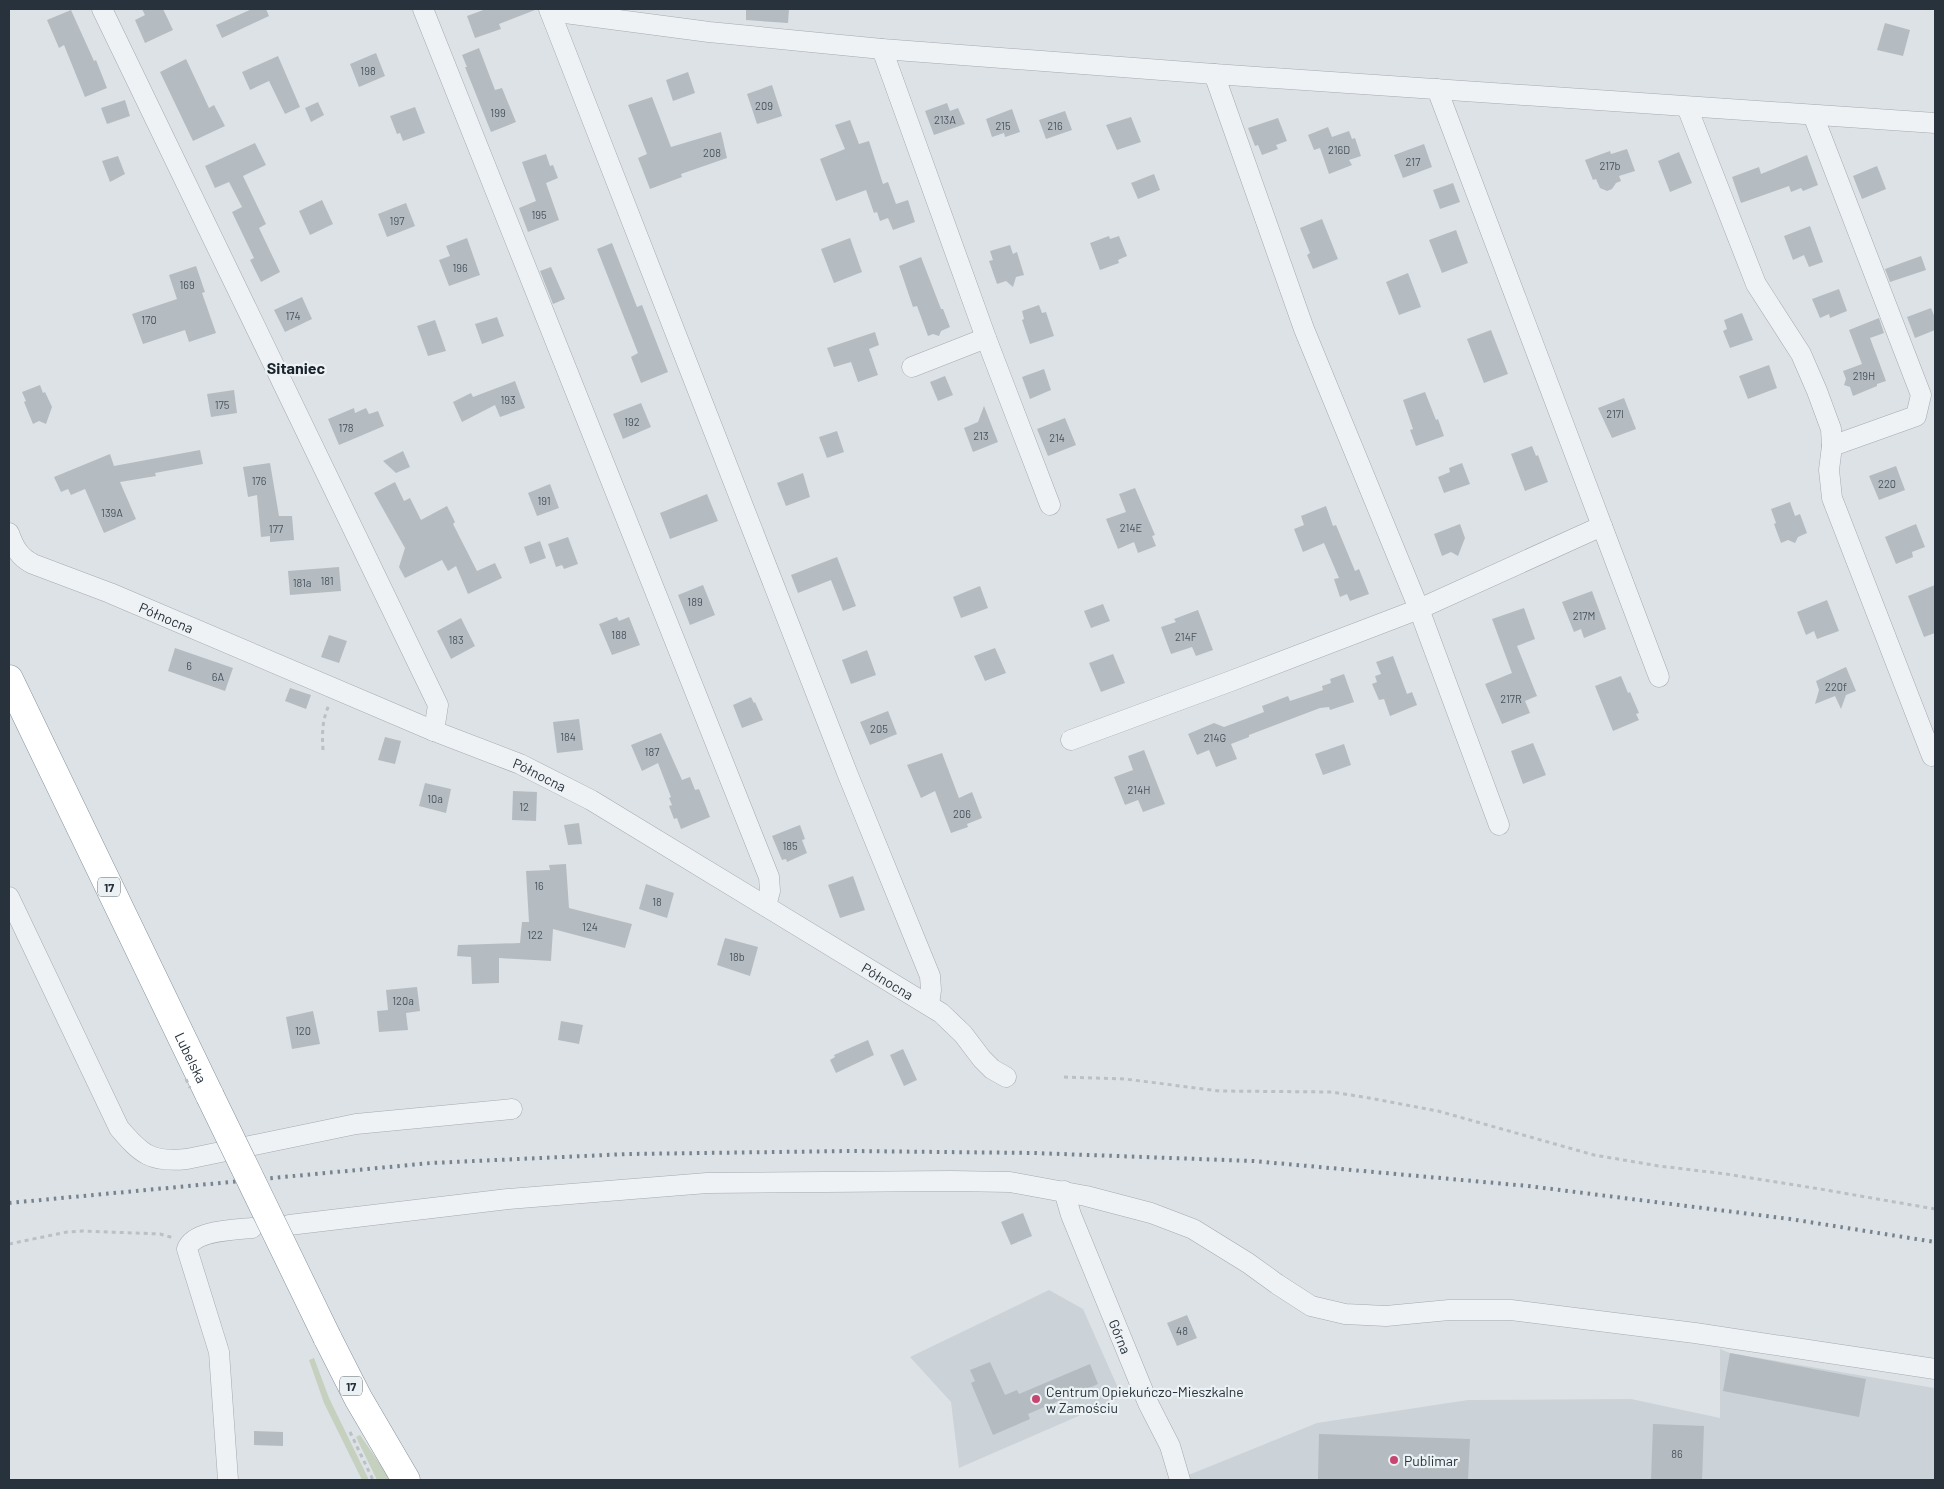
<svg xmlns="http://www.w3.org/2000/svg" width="1944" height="1489" viewBox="0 0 1944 1489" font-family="Barlow,sans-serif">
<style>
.built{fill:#cbd2d8}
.green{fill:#c6d0be}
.building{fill:#b4bcc2}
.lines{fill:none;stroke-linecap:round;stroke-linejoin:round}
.minor-casing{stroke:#a3aab0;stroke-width:21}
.highway-casing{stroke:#85929c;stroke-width:29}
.path{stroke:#bbc0c5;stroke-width:3;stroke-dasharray:4 4;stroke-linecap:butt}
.minor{stroke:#eff2f5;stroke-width:20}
.highway{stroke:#fff;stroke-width:28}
.rail{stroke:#77848f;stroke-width:4;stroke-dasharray:2.5 5;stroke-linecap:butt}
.highway-bridge-casing{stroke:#85929c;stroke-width:29;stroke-linecap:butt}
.path-bridge{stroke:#bbc0c5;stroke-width:3;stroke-dasharray:4 4;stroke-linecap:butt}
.highway-bridge{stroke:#fff;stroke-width:28}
.poi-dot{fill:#c74671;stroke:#ecf1f4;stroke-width:2}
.labels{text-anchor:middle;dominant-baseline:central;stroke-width:4.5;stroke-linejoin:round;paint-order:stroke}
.number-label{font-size:11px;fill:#4a545e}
.shield{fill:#ecf1f4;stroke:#626b73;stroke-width:1}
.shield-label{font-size:12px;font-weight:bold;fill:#27323c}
.street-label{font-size:14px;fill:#27323c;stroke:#ecf1f4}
.poi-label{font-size:14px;fill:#27323c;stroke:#ecf1f4;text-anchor:start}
.quarter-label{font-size:16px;font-weight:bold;fill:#19232c;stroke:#ecf1f4}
</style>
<rect width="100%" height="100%" fill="#dde2e6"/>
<!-- built -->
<g class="built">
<path d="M1049,1290L1083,1309L1122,1397L959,1468L951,1402L910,1357Z"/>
<path d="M1720,1349L1730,1353L1934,1388L1935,1480H1187L1186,1476L1317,1423L1468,1400L1631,1399L1720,1418Z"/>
</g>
<!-- green -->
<g class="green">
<path d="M314,1358L329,1398L369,1480H362L324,1403L309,1360Z"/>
<path d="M360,1435L391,1480H377L356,1437Z"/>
</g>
<!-- building -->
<g class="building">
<path d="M142,9H163L173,30L145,43L135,20L145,15Z"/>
<path d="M252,9H266L269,16L222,38L216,25Z"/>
<path d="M486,9H535V10L499,24L501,29L475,38L467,16Z"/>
<path d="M746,9H789L788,23L746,20Z"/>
<path d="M71,10L94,61L96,60L107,88L85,97L64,45L59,48L47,20Z"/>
<path d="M1885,23L1910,30L1903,56L1877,50Z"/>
<path d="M479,48L495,90L502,88L516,122L491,132L465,67H467L462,55Z"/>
<path d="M376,53L385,76L359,87L350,64Z"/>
<path d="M278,56L300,107L285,114L269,81L250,90L242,72Z"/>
<path d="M186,59L209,108L214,105L225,126L193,141L160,72Z"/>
<path d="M688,72L695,93L673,101L666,80Z"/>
<path d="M772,85L782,116L757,124L747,94Z"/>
<path d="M652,97L671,147L721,132L727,158L681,174L682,177L650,189L638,158L647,154L628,105Z"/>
<path d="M125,100L130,116L107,124L101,108Z"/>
<path d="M318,102L324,115L311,122L305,108Z"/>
<path d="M947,103L950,111L958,108L965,124L934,135L925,111Z"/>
<path d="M415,107L425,133L403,141L400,133L397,134L390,116Z"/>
<path d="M1012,109L1020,132L1005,137L1004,133L992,137L986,119Z"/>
<path d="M1065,111L1072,130L1046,139L1039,120Z"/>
<path d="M1131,117L1141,142L1117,150L1106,125Z"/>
<path d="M1278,118L1287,141L1276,145L1278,149L1262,155L1258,145L1255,146L1248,128Z"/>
<path d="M850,120L859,144L869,141L883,184L888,182L896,204L908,200L915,222L893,230L888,218L880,221L877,212L874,213L866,190L836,201L820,159L845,149L835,125Z"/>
<path d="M1328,127L1332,137L1349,131L1352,139L1355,138L1361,156L1349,160L1352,165L1329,174L1320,148L1314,150L1308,135Z"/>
<path d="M255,143L266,165L243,176L266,224L259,228L280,272L261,282L250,260L254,258L232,212L242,207L229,182L215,188L205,166Z"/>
<path d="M1424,144L1432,167L1403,178L1394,155Z"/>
<path d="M1627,149L1635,171L1619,176L1621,181L1616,183L1612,189L1607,191L1600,188L1596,179L1593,180L1585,160L1610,151L1611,154Z"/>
<path d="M1679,152L1692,183L1670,192L1658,161Z"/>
<path d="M546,154L550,166L553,165L558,178L546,183L559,220L528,232L519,208L536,201L522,162Z"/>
<path d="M1807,155L1818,185L1803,191L1801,188L1791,192L1789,186L1741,203L1732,177L1759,167L1761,174Z"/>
<path d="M118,156L125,174L110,182L102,161Z"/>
<path d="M1877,166L1886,189L1862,199L1853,176Z"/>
<path d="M1154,174L1160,190L1138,199L1131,183Z"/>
<path d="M1453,183L1460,202L1440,209L1433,190Z"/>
<path d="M322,200L333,224L310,235L299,211Z"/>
<path d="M406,203L415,226L387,237L378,214Z"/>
<path d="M1322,219L1338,259L1313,269L1307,255L1310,253L1300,228Z"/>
<path d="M1810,226L1823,262L1809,267L1804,255L1793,260L1784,236Z"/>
<path d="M1456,230L1468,263L1442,273L1429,240Z"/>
<path d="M1109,236L1110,239L1119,236L1127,256L1118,260L1119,263L1100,270L1090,243Z"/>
<path d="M467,238L480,275L449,286L439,260L450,256L446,246Z"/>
<path d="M850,238L862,272L834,283L821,249Z"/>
<path d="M612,243L637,307L642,305L668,372L641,383L631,357L638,353L597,249Z"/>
<path d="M1010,245L1013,254L1017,252L1024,275L1016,277L1013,287L1006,281L997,284L989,261L993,260L990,251Z"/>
<path d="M1921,256L1926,270L1890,282L1885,269Z"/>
<path d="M921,257L941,309H943L950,327L941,331L939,336L933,334L928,336L917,306L913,307L899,266Z"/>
<path d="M196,266L205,292L202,293L216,333L189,342L185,330L143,344L132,314L177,299L169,275Z"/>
<path d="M551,267L565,299L553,304L540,271Z"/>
<path d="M1408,273L1421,307L1399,315L1386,282Z"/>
<path d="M1839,289L1847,311L1830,318L1829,314L1820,318L1812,299Z"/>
<path d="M302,297L312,319L285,332L274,310Z"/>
<path d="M1039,305L1042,313L1046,312L1054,336L1030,344L1022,320L1024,319L1022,311Z"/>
<path d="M1931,308L1935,318V330L1915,338L1907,317Z"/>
<path d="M1742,313L1753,340L1730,348L1723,331L1727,329L1724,320Z"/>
<path d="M497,317L504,336L482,344L475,324Z"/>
<path d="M1879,318L1884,333L1870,338L1886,381L1877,384V386L1853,396L1850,387L1844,385L1846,379L1843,371L1862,364L1849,330Z"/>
<path d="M435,320L446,351L428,356L417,326Z"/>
<path d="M1491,330L1508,374L1484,383L1467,339Z"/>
<path d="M875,332L879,345L869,349L878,375L858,382L851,362L834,367L827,348Z"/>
<path d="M1769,365L1777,388L1748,399L1739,376Z"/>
<path d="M1044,369L1051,390L1030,399L1022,377Z"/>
<path d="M945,376L953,395L938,401L930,382Z"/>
<path d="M515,381L525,408L500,417L495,405L462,422L453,402L471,393L473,397Z"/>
<path d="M40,385L43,393L45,392L52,407L46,424L39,421L33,424L24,402L26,401L22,392Z"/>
<path d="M234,390L237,413L211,417L207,394Z"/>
<path d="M1425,392L1436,420L1438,419L1444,436L1416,446L1410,430L1413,429L1403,400Z"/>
<path d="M1624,398L1636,429L1612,438L1598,408Z"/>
<path d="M641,403L651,427L623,439L613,414Z"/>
<path d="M984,406L998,442L973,452L964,428L978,422Z"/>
<path d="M354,408L355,413L366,408L369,414L378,411L384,426L339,445L328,419Z"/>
<path d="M1065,418L1076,445L1048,456L1037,429Z"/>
<path d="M837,431L844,452L827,458L819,437Z"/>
<path d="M1532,446L1536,456L1538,455L1548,482L1525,491L1511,454Z"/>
<path d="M200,450L203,464L155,473L156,476L120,482L136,519L104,533L85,489L71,495L68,489L61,492L54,477L110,454L114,466Z"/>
<path d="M403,451L410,467L396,473L383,461Z"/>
<path d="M270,463L279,516H292L294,540L270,542V536L261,537L257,495L248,497L243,467Z"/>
<path d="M1462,463L1470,484L1444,493L1438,477L1450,472L1449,468Z"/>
<path d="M1896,466L1905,490L1879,500L1869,476Z"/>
<path d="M803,473L810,497L786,506L777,483Z"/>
<path d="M395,482L404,501L410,498L421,520L447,506L455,522L453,524L477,571L495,563L502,578L468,594L456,566L448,571L442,560L405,578L399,567L405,548L374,493Z"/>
<path d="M550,484L559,508L537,516L528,493Z"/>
<path d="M1135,488L1155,535L1152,536L1156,546L1138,553L1134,542L1118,549L1106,519L1126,512L1119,494Z"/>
<path d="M707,494L718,521L670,539L660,513Z"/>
<path d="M1790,502L1795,516L1800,514L1807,533L1798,537L1795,543L1788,540L1781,543L1774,524L1776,523L1771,509Z"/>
<path d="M1326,506L1333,526L1336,525L1355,571L1359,569L1369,594L1350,601L1347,594L1340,597L1334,579L1339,578L1324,543L1303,552L1294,529L1304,525L1301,516Z"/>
<path d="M1460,524L1465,538L1458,556L1451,552L1442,556L1434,534Z"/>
<path d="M1916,524L1925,547L1912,552L1913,557L1896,564L1885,537Z"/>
<path d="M568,537L578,564L564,569L562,565L556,567L548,544Z"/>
<path d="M540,541L546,558L530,564L524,547Z"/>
<path d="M837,557L856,606L843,611L831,580L798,593L791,575Z"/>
<path d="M339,567L341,591L290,595L288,571Z"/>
<path d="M703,585L715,615L690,625L678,595Z"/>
<path d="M1935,585V633L1924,637L1908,596Z"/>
<path d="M980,586L988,608L961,618L953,597Z"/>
<path d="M1592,591L1606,629L1584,638L1581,629L1574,632L1562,602Z"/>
<path d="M1827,600L1839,631L1817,639L1814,631L1806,635L1797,612Z"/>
<path d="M1103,604L1110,621L1091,628L1084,611Z"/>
<path d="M1524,608L1535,639L1517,646L1537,696L1525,701L1530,713L1502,724L1485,684L1512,673L1492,619Z"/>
<path d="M1198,610L1213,650L1196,656L1192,647L1171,654L1161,627L1176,622L1174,619Z"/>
<path d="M617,617L619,621L629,617L640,645L612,655L599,624Z"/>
<path d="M461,618L475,646L451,659L437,631Z"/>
<path d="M329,635L347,641L339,663L321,657Z"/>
<path d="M175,648L233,668L225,691L168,671Z"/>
<path d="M995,648L1006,673L985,681L974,656Z"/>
<path d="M867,650L876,675L851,684L842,660Z"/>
<path d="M1113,654L1125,683L1101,692L1089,663Z"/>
<path d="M1393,656L1407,694L1412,692L1417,705L1390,716L1384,699L1379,700L1372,684L1377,682L1375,676L1381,674L1376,662Z"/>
<path d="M1846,667L1856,691L1846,695L1841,709L1835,696L1815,704L1819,690L1816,681Z"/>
<path d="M1344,674L1354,702L1330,710L1329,707L1320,708L1249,735V737L1231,744L1237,759L1216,767L1209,750L1197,755L1188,734L1214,723L1224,727L1264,712L1262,706L1288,696L1290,701L1323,690L1322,686L1331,683L1330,679Z"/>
<path d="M1621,676L1628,693L1630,692L1639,713L1636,714L1639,720L1613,731L1595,686Z"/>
<path d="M290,688L311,695L306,709L285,701Z"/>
<path d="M751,697L754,703L755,702L763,720L742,728L733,705Z"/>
<path d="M888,711L897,734L870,745L860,722Z"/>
<path d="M579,719L583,750L557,753L553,722Z"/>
<path d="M661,733L682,780L690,777L695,790L699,789L710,817L681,829L677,818L674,819L669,806L672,805L669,798L671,797L658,763L642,771L631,745Z"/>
<path d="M385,737L401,741L395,764L378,760Z"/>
<path d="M1533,743L1546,775L1523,784L1511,751Z"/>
<path d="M1344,744L1351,765L1323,775L1315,754Z"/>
<path d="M1144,750L1165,804L1143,812L1138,800L1125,805L1114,777L1133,770L1128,756Z"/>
<path d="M942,753L959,798L972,792L982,818L967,824L968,827L951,833L935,791L921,798L907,765Z"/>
<path d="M425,783L451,789L446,813L419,806Z"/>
<path d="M513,791L537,792L536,821L512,820Z"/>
<path d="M579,823L582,844L568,845L564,825Z"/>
<path d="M800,825L805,839L802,840L807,853L787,862L786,859L782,860L772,836Z"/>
<path d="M566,864L569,908L632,924L625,948L553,929L551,961L499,958V983L472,984L471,957L457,956L458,945L520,943L522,922H529L526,871L550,870L549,865Z"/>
<path d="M853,876L865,910L840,918L828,885Z"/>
<path d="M646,884L674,893L667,918L639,909Z"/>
<path d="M725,938L758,947L750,976L717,965Z"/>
<path d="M417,987L420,1011L406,1013L408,1030L379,1032L377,1011L388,1010L386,990Z"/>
<path d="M313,1011L320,1044L292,1049L286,1017Z"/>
<path d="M561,1021L583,1025L579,1044L558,1040Z"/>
<path d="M868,1040L874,1055L836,1073L830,1060L835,1057L834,1055Z"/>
<path d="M903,1049L917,1080L904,1086L890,1055Z"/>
<path d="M1023,1213L1032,1236L1011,1245L1001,1222Z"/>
<path d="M1187,1315L1197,1338L1177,1346L1167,1323Z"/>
<path d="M1730,1353L1866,1379L1859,1417L1723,1391Z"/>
<path d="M990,1362L1005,1395L1017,1390L1019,1394L1090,1364L1098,1384L1028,1414L1030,1419L993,1435L971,1383L975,1381L970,1370Z"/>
<path d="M1653,1424L1704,1426L1702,1480H1651Z"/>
<path d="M254,1431L283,1432V1446L254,1445Z"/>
<path d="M1319,1434L1470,1439L1468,1480H1318Z"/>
</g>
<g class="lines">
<defs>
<g id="minor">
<path d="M102,9L438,705L434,731"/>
<path d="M423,9L769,877L770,891L766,906"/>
<path d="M549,9L848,775L930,976L931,990L929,1005"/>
<path d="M550,11L709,32L882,49L1214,74L1935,123"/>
<path d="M882,49L986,338L1050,505"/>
<path d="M1214,74L1304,329L1419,609L1499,825"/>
<path d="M1687,107L1756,284L1801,354L1817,391L1831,429L1832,446L1829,470L1832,498L1932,756"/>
<path d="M1813,115L1921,395L1916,416L1832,446"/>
<path d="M912,367L986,338"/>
<path d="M1602,526L1659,677"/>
<path id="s1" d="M9,533C14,547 19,557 33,564L110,593L434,731L520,764L591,800L941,1013L963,1034L982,1059L992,1069L1006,1077"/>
<path d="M1071,740L1231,681L1419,609L1602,526L1437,89"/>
<path d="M9,897L119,1128C141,1154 151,1163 187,1159L356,1124L512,1109"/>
<path id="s2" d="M1064,1191L1071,1215L1148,1403L1170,1446L1180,1480"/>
<path d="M289,1225L508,1199L707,1183L951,1181L1010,1182L1086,1196L1151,1213L1193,1229L1248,1263L1277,1284L1311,1306L1345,1314L1386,1316L1449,1310H1511L1695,1333L1935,1369"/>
<path d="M228,1480L219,1352L187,1249C194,1230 234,1230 252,1228"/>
</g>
<g id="highway">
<path id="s3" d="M9,679L210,1096"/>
<path d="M327,1337L358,1398L406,1480"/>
</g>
</defs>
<!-- minor casing -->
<use href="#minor" class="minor-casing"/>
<!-- highway casing -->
<use href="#highway" class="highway-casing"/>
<!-- path -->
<g class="path">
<path d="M323,750C322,734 322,720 329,705"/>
<path d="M1064,1077L1125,1079L1220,1091L1332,1092L1369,1098L1438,1111L1594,1155L1659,1166L1726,1174L1820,1189L1935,1209"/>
<path d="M9,1244L67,1232L82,1231L160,1234L174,1238"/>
<path d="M350,1432L373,1480"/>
</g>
<!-- minor -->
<use href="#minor" class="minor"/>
<!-- highway -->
<use href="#highway" class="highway"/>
<!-- rail -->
<path class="rail" d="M9,1203L431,1163L628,1154L851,1151L1034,1153L1253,1161L1528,1186L1790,1219L1935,1242"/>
<defs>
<path id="highway-bridge" d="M210,1096L327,1337"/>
</defs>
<!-- highway-bridge casing -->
<use href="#highway-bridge" class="highway-bridge-casing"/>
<!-- path-bridge -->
<path class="path-bridge" d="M186,1079L190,1088"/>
<!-- highway-bridge -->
<use href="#highway-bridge" class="highway-bridge"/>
</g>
<!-- markers -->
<g class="poi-dot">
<circle cx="1036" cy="1399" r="5"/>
<circle cx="1394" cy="1460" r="5"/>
</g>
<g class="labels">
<!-- number labels -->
<g class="number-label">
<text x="368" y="70">198</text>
<text x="764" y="105">209</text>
<text x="498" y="112">199</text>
<text x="945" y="119">213A</text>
<text x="1003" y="125">215</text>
<text x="1055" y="125">216</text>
<text x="1339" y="149">216D</text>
<text x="712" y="152">208</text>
<text x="1413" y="161">217</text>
<text x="1610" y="165">217b</text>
<text x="539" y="214">195</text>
<text x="397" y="220">197</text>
<text x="460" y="267">196</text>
<text x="187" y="284">169</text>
<text x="293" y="315">174</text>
<text x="149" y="319">170</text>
<text x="1864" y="375">219H</text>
<text x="508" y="399">193</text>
<text x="222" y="404">175</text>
<text x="1615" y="413">217I</text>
<text x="632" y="421">192</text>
<text x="346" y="427">178</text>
<text x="981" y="435">213</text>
<text x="1057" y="437">214</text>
<text x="259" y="480">176</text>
<text x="1887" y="483">220</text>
<text x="544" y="500">191</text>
<text x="112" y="512">139A</text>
<text x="1131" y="527">214E</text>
<text x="276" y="528">177</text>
<text x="327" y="580">181</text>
<text x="302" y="582">181a</text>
<text x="695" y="601">189</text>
<text x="1584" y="615">217M</text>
<text x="619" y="634">188</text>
<text x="1186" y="636">214F</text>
<text x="456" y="639">183</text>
<text x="189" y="665">6</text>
<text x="218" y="676">6A</text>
<text x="1836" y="686">220f</text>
<text x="1511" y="698">217R</text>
<text x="879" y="728">205</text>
<text x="568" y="736">184</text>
<text x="1215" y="737">214G</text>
<text x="652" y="751">187</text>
<text x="1139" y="789">214H</text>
<text x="435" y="798">10a</text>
<text x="524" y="806">12</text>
<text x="962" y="813">206</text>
<text x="790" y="845">185</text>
<text x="539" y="885">16</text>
<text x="657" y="901">18</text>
<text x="590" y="926">124</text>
<text x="535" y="934">122</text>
<text x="737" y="956">18b</text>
<text x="403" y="1000">120a</text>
<text x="303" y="1030">120</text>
<text x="1182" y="1330">48</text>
<text x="1677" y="1453">86</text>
</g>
<!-- shield labels -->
<g class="shield">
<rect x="98" y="877.5" width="22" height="19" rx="4"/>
<rect x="340" y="1376.5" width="22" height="19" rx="4"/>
</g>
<g class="shield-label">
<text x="109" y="887">17</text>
<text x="351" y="1386">17</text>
</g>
<!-- street labels -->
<g class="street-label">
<text stroke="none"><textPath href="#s1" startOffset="184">Północna</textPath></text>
<text stroke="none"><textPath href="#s1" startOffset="589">Północna</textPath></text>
<text stroke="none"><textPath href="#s1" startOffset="994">Północna</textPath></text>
<text stroke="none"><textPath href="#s3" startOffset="420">Lubelska</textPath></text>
<text stroke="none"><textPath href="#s2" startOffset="156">Górna</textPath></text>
</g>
<!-- poi labels -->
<g class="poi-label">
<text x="1046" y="1391">Centrum Opiekuńczo-Mieszkalne<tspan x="1046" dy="16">w Zamościu</tspan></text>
<text x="1404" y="1460">Publimar</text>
</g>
<!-- quarter labels -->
<g class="quarter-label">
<text x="296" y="367">Sitaniec</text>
</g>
</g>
<!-- border -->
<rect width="1944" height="1489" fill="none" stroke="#27323c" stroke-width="20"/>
</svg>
